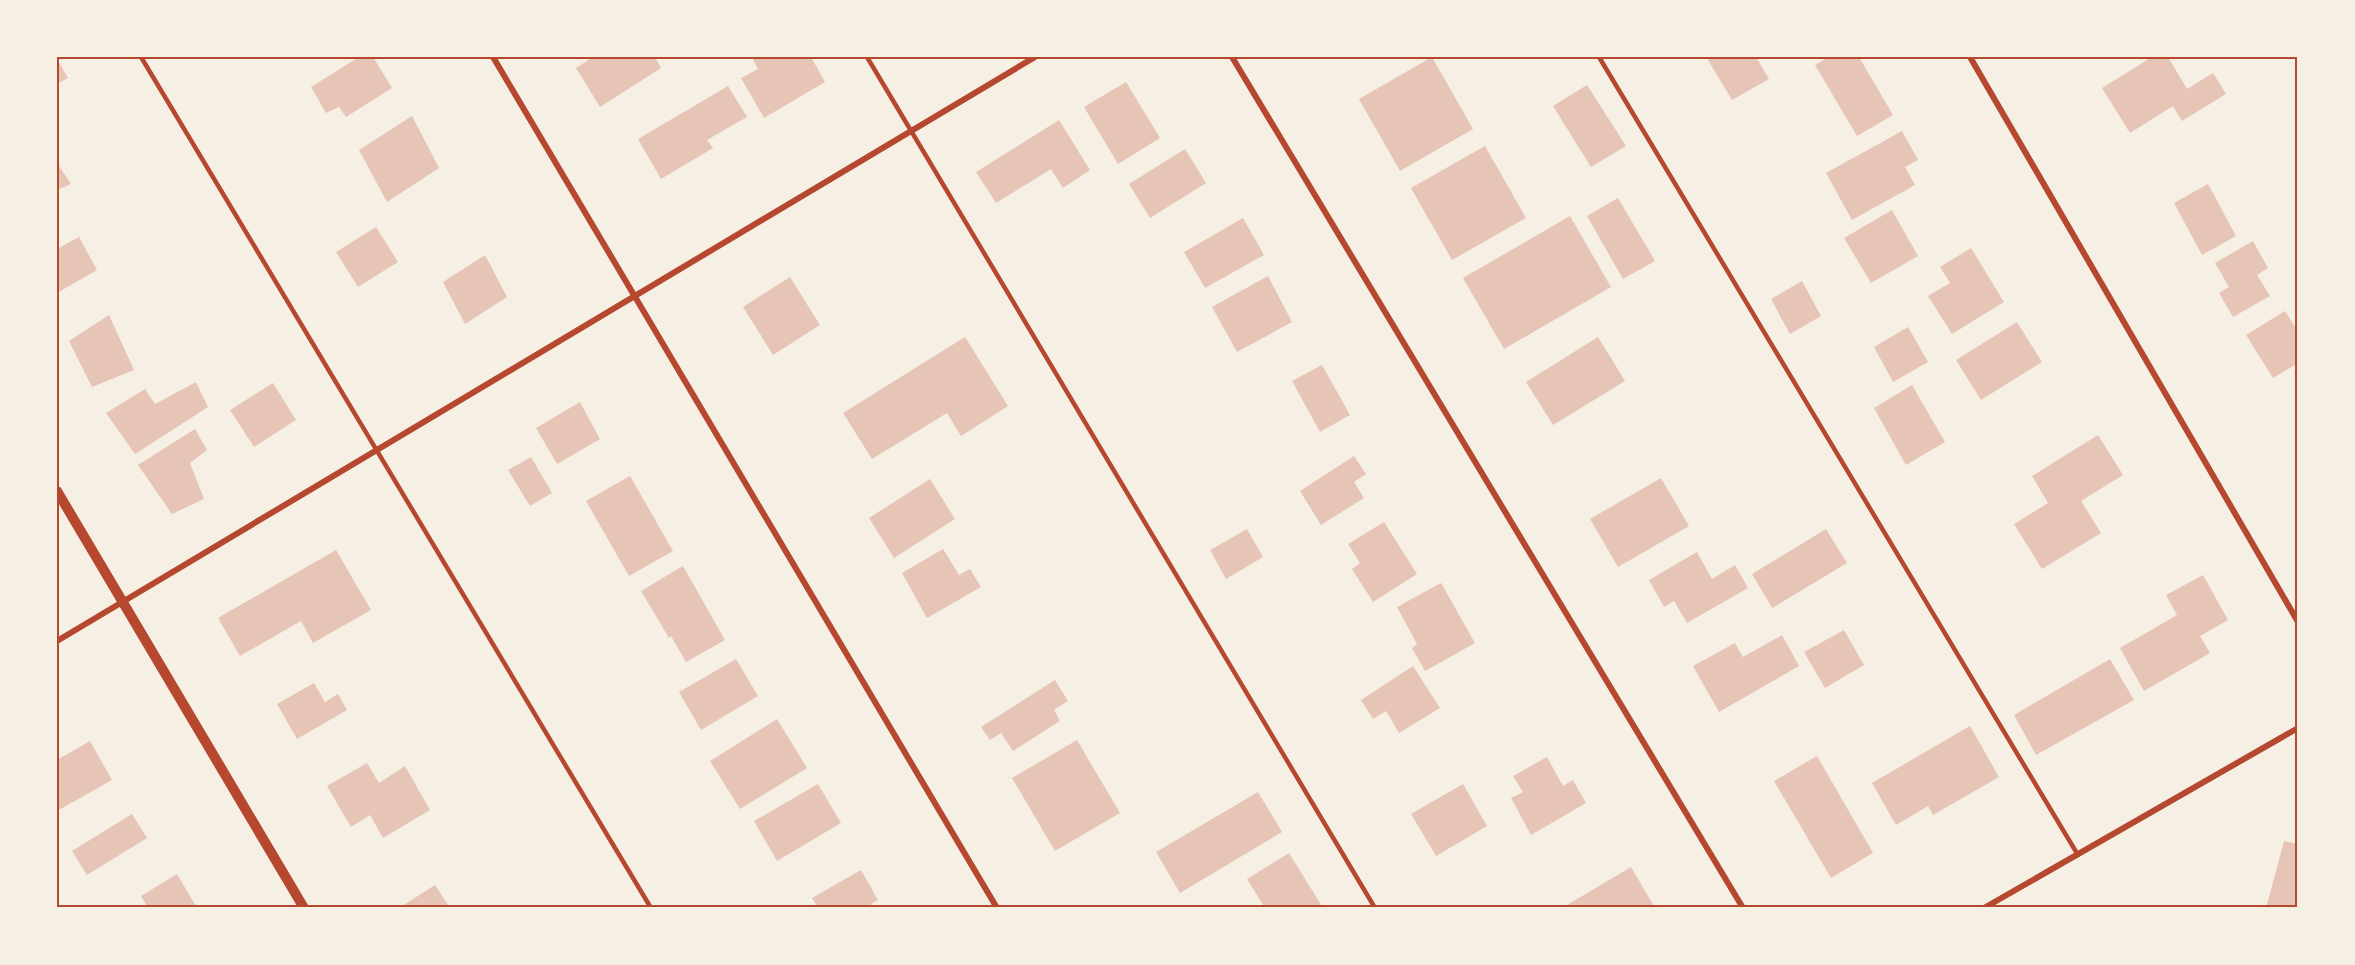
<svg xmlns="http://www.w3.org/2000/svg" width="2355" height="965" viewBox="0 0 2355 965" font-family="Helvetica,sans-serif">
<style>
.building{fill:#e6c5b7}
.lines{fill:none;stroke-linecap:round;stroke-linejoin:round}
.service{stroke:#b5482f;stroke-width:4.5}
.minor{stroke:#b5482f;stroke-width:6}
.tertiary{stroke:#b5482f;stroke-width:10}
.neatline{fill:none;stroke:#b5482f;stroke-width:2}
</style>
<rect width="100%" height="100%" fill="#f6efe4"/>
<!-- building -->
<g class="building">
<path d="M359,57H373L392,88L346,117L339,107L326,113L311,87Z"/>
<path d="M593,57H655L661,68L600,107L576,68Z"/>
<path d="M758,57H811L825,82L764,118L741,78L758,69L753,60Z"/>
<path d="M1432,57L1473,129L1400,171L1359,99Z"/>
<path d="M1713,57H1756L1769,79L1732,100L1708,60Z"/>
<path d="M1829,57H1859L1893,115L1857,136L1815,65Z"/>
<path d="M2152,57H2168L2187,89L2213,73L2226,94L2182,121L2173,106L2130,133L2102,88Z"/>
<path d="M57,59L68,78L57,84Z"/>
<path d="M1126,82L1160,138L1118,164L1084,107Z"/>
<path d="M1587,85L1626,146L1591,167L1553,106Z"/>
<path d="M728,86L747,117L707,140L713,148L661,179L638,139Z"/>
<path d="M412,116L439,168L387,202L359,150Z"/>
<path d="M1059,120L1090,170L1063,188L1051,169L996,203L976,172Z"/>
<path d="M1902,131L1918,160L1905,167L1915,185L1852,220L1826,173Z"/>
<path d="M1485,146L1526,218L1452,260L1411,188Z"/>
<path d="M1185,149L1206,183L1150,218L1129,184Z"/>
<path d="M57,163L71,184L57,190Z"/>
<path d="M2208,184L2236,236L2202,255L2174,203Z"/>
<path d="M1618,198L1655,261L1623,279L1587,216Z"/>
<path d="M1892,210L1918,256L1871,283L1844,238Z"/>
<path d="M1570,216L1611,287L1504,349L1463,278Z"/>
<path d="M1243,218L1264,255L1205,288L1184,252Z"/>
<path d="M376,227L398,262L358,287L336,252Z"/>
<path d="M79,237L97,270L57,293V249Z"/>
<path d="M2253,241L2268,268L2257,275L2270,296L2233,317L2219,293L2229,287L2215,263Z"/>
<path d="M1971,248L2004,302L1952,334L1928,296L1950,283L1940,267Z"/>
<path d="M485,255L507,297L465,324L443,282Z"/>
<path d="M1268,276L1292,322L1237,352L1212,307Z"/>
<path d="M790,277L820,325L773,355L743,307Z"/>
<path d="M1802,281L1821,316L1790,334L1771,299Z"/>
<path d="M2285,311L2298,332V363L2273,378L2246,335Z"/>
<path d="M109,315L134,370L92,387L69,341Z"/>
<path d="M2017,322L2042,362L1981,400L1956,360Z"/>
<path d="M1908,327L1928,362L1893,382L1874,347Z"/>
<path d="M965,337L1008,406L961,436L947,413L872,459L843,413Z"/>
<path d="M1598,337L1625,381L1553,425L1526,382Z"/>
<path d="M1322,365L1350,415L1320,432L1292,381Z"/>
<path d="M196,382L208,407L135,454L106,413L145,389L155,404Z"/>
<path d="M273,383L296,420L254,447L230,410Z"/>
<path d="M1912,385L1945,442L1906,465L1874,408Z"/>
<path d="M580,402L600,439L557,464L536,428Z"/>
<path d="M195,429L207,450L190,463L204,499L172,514L138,465Z"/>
<path d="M2098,435L2123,475L2081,501L2101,533L2042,569L2014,524L2048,503L2032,476Z"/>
<path d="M1354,456L1366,474L1354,482L1364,498L1321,525L1300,491Z"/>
<path d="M531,457L552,493L530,506L508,470Z"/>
<path d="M630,476L673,551L629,576L586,501Z"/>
<path d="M1661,478L1689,526L1618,567L1590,519Z"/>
<path d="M930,479L955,519L894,558L869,518Z"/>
<path d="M1384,522L1417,574L1373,602L1352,569L1360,563L1348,544Z"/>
<path d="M1247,529L1263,557L1226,579L1210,550Z"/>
<path d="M1826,529L1847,563L1772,608L1752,574Z"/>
<path d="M943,549L959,575L970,569L981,587L927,618L902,573Z"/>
<path d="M336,550L371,610L313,643L301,621L240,656L218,618Z"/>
<path d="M1697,552L1712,579L1735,565L1748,588L1687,623L1674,601L1664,607L1649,580Z"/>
<path d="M683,566L725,640L686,662L671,636L669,638L641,591Z"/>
<path d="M2203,575L2228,620L2200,636L2210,653L2144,691L2120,648L2177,615L2166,595Z"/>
<path d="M1441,583L1475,643L1425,671L1412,648L1417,644L1397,607Z"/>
<path d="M1844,630L1864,665L1825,688L1804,652Z"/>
<path d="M1782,635L1799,666L1719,712L1693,666L1735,643L1743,657Z"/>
<path d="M736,659L758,696L701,730L679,692Z"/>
<path d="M2110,659L2134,700L2036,755L2014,715Z"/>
<path d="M1413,666L1440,708L1399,733L1386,711L1373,719L1361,700Z"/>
<path d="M1055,680L1068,701L1054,710L1060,721L1013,751L1001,733L990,740L981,727Z"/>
<path d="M314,683L325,702L338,694L347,710L297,739L277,704Z"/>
<path d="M777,719L807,768L740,809L710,761Z"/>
<path d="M1970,726L1999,777L1933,815L1928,806L1896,825L1872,783Z"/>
<path d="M1077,740L1120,813L1055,851L1012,778Z"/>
<path d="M90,741L112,780L57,811V760Z"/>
<path d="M1817,756L1873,853L1831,878L1774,781Z"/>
<path d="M1547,757L1563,786L1573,780L1586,803L1531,835L1511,798L1523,792L1513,776Z"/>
<path d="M367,763L379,783L405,766L430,810L383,838L370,815L351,827L327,786Z"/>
<path d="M818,784L841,823L777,861L754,821Z"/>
<path d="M1463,784L1487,826L1436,856L1411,814Z"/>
<path d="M1258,792L1282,832L1180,893L1156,852Z"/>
<path d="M132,814L147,838L87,875L72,851Z"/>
<path d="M2284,841L2298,844V908H2266Z"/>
<path d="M1289,853L1323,908H1265L1247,879Z"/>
<path d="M1631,867L1655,908H1562Z"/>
<path d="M861,870L878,900L871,904L873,908H818L812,898Z"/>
<path d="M177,874L197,908H148L141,896Z"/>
<path d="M435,885L450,908H399Z"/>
</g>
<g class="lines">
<!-- service -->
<g class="service">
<path d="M141,57L651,908"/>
<path d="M867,57L1375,908"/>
<path d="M1599,57L2078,855"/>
</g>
<!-- minor -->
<g class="minor">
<path d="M493,57L997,908"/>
<path d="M1232,57L1743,908"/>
<path d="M1970,57L2298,622"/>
<path d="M57,641L1035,57"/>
<path d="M1984,908L2298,728"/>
</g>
<!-- tertiary -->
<path class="tertiary" d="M57,491L304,908"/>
</g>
<!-- border -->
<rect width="2355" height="965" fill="none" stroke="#f6efe4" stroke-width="117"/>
<rect x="58" y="58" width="2238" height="848" class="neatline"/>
</svg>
